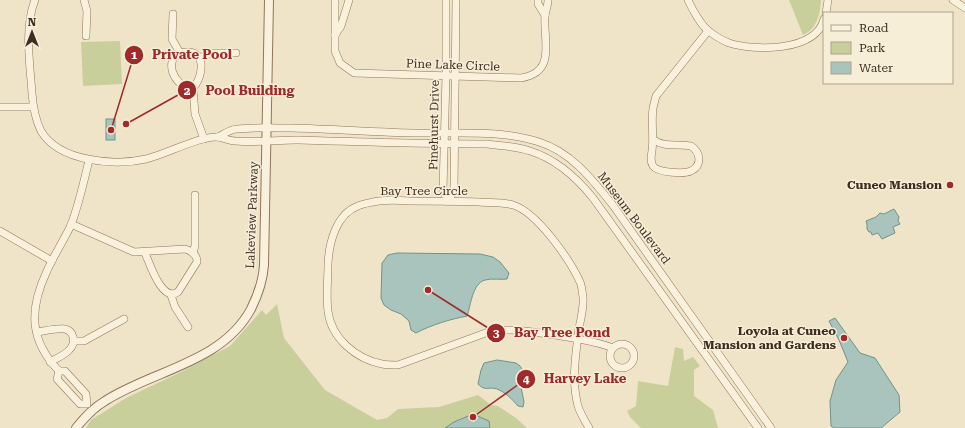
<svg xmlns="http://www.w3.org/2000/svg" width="965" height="428" viewBox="0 0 965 428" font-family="'Roboto Serif',serif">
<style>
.green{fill:#c9cf9b}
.water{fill:#a9c4bc;stroke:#6f938a}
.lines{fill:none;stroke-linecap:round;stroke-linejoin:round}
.minor-casing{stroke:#8d765c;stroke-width:8}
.tertiary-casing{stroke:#8d765c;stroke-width:10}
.minor{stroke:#faf1dc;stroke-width:7}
.tertiary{stroke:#faf1dc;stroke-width:8}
.poi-dot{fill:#9e2a2b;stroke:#f7eed8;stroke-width:1.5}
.labels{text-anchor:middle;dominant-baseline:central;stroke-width:3;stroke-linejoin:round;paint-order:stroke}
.street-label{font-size:12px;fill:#3d2e20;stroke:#f7eed8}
.poi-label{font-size:12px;font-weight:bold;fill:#3d2e20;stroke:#f7eed8;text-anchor:end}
.leader{fill:none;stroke:#9e2a2b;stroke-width:1.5}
.callout-dot{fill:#9e2a2b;stroke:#f7eed8;stroke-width:1.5}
.mark-label{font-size:12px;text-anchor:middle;font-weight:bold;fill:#fff}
.callout-label{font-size:13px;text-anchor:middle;font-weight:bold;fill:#9e2a2b;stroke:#f7eed8;stroke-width:3;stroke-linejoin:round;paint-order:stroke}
</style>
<rect width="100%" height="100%" fill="#f0e4c8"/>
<!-- green -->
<g class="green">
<path d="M789,0H821C820,14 817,29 803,35Z"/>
<path d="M120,41L122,84L83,86L81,42Z"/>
<path d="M277,304L284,338L325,390L377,420L387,418L398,409L439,407L478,395L491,405L498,406L516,418L527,428H86L91,420L126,398L183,371L230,346L262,310L266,315Z"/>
<path d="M675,347L683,349L684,361L693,357L700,366L694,370V396L713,410L718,428H641L630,417L627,411L636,406L638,381L668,386Z"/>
</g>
<!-- water -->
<g class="water">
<rect x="106" y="119" width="9" height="21"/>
<path d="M894,209L899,217L898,221L900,224L893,227L895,233L882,239L878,233L872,235L871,232H869L867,229V224L866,221L876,217L880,213L884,214Z"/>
<path d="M397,253L480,254L493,257L500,262L509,273L507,279C501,280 492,278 485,280C472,284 471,305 467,316C451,319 431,325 416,333L411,330L409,321L401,314L391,310L384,305L381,298L382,263L388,255Z"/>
<path d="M835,318L860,353L875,358L899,395L900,412L881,428H834L831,426L830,401L836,380L848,362L839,340L829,321Z"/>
<path d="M497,360L516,363L520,366L522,369L520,382L524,402L523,407L518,406C512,399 505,392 497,389C488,386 486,392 478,384L481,370L484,363Z"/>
<path d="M473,414L489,421L490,428H445L454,422Z"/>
</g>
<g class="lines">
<defs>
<g id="minor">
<path d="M35,0C24,27 30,65 32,93C33,106 35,119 41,131C59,162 115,166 146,159C167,154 199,136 218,137C224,138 230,141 236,141C256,143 276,140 296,140C360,142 423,144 487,144C501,146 516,146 530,151C556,159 576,177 593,198L758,428"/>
<path d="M84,0L87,11L86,36"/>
<path d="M335,0V51L340,63L354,73L521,78C557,72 543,41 545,15C546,10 548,5 548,0"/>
<path d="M446,0V76L443,190L448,201"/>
<path d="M538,0V4L545,15"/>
<path d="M688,0C692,9 702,27 710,32C715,36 722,40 729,43C754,51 816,52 824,19"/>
<path d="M953,0L965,8"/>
<path d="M826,13L828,0"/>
<path d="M173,14L172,39L180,53"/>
<path d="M335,35L341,26L349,0"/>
<path d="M200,58L210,53H236"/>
<path d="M193,88C173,88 163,58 181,53C185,51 190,52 194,53C206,59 201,79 193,88L195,114L204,139"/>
<path d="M0,107H33"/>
<path d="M218,137C224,134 231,129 237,129C255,127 274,128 292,128C332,129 373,132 413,133C455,134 499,129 539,142C571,152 592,179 612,204L771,428"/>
<path d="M654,140C665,148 678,143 691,146C700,152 703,165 691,171C684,174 658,173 653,166C650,161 651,156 652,151C654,137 651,122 653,108C654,104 655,100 656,96L708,31"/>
<path d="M448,201L454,191L456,0"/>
<path d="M71,224L134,252L185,249C192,251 197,255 197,262L178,292C162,303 150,264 145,253"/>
<path d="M0,231L52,261"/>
<path d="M193,253L195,246V195"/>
<path d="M171,295L175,307L188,327"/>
<path d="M37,332C45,331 56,328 65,329C69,330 72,332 73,337C77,350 59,357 50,362"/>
<path d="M74,341H84L124,319"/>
<circle cx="622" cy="356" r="12"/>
<path d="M59,371C29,340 29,309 47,271C54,255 64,240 71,225C79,204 84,181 89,160"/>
<path d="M59,371H65L86,394L87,404H80L57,379Z"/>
<path d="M589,428C585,421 580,413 578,406C571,380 576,353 579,328C581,318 584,307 583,297C582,292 582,286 580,282C570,260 537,212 513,205C503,202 490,203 479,202C456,201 433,201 410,201C398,200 385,199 373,202C368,203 362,204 358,206C336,214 329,243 328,264C328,279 326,296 328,311C331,338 356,359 382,364C387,365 393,365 398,365L491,331C517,328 542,333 568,337C583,340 599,342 613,348"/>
</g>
<path id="tertiary" d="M76,428C84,418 93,408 105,401C153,370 222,363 251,309C258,295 263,280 264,265L269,0"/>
</defs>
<!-- minor casing -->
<use href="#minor" class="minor-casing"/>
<!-- tertiary casing -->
<use href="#tertiary" class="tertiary-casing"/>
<!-- minor -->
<use href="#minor" class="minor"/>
<!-- tertiary -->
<use href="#tertiary" class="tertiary"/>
</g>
<!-- markers -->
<g class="poi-dot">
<circle cx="950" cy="185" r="4"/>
<circle cx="844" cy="338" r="4"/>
</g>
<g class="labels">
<!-- street labels -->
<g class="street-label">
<text transform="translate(453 65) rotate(2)">Pine Lake Circle</text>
<text transform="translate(434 125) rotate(-89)">Pinehurst Drive</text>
<text x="424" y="191">Bay Tree Circle</text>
<text transform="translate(252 215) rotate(-88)">Lakeview Parkway</text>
<text transform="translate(634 218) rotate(53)">Museum Boulevard</text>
</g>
<!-- poi labels -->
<g class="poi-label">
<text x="942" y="185">Cuneo Mansion</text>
<text x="836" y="331">Loyola at Cuneo<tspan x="836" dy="14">Mansion and Gardens</tspan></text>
</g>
</g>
<!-- callouts -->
<path class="leader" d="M111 130L134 55M126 124L187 90M428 290L496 333M473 417L526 379"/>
<g class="callout-dot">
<circle cx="111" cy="130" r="4"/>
<circle cx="126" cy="124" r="4"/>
<circle cx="428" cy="290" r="4"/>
<circle cx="473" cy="417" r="4"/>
<circle cx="134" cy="55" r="10"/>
<circle cx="187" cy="90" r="10"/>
<circle cx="496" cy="333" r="10"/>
<circle cx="526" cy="379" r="10"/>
</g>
<g class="mark-label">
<text x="134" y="59">1</text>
<text x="187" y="95">2</text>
<text x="496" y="337">3</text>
<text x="526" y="383">4</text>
</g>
<g class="callout-label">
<text x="192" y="59">Private Pool</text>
<text x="250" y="95">Pool Building</text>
<text x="562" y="337">Bay Tree Pond</text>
<text x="585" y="383">Harvey Lake</text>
</g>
<!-- legend -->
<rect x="823" y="12" width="130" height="72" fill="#f7eed8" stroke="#ada18e"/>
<rect x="831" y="25" width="20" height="6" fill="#faf1dc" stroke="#ada18e"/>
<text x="859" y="32" font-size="12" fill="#3d2e20">Road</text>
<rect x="831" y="42" width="20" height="12" fill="#c9cf9b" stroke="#ada18e"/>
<text x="859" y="52" font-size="12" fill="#3d2e20">Park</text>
<rect x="831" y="62" width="20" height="12" fill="#a9c4bc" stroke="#ada18e"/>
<text x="859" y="72" font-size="12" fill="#3d2e20">Water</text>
<!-- north arrow -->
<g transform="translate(32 32)" stroke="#f7eed8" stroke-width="3" paint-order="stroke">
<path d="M0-3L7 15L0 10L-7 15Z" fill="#3d2e20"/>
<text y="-6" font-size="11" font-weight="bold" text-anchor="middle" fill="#3d2e20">N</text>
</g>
</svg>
